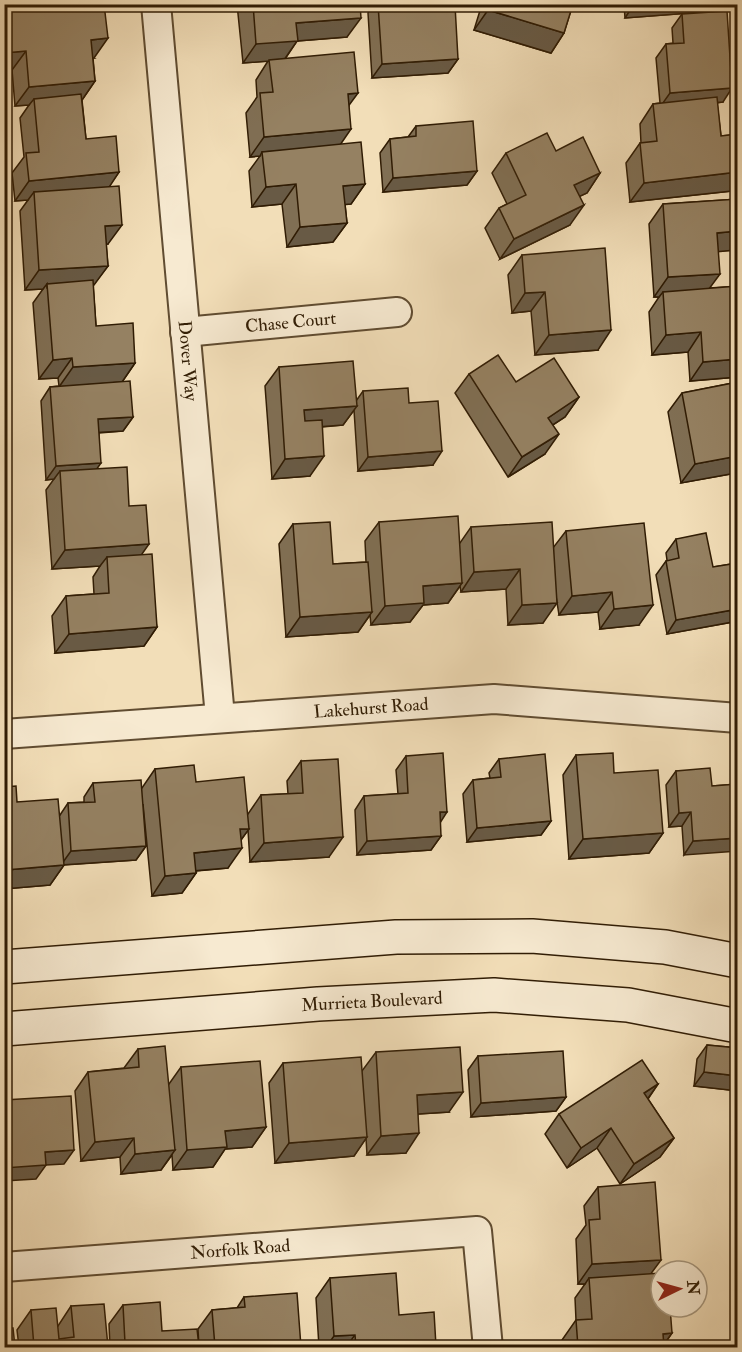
<svg xmlns="http://www.w3.org/2000/svg" width="742" height="1352" viewBox="0 0 742 1352" font-family="'IM FELL Double Pica',serif">
<style>
.lines{fill:none;stroke-linecap:round;stroke-linejoin:round}
.minor-casing{stroke:#604c31;stroke-width:32}
.secondary-casing{stroke:#301c04;stroke-width:36}
.minor{stroke:#f7ead1;stroke-width:28}
.secondary{stroke:#f7ead1;stroke-width:33}
.wall{fill:#806f54;stroke:#301c04;stroke-width:1.5}
.shaded-wall{fill:#685a45;stroke:#301c04;stroke-width:1.5}
.building{fill:#958162;stroke:#301c04;stroke-width:1.5}
.labels{text-anchor:middle;dominant-baseline:central;stroke-width:6;stroke-linejoin:round;paint-order:stroke}
.street-label{font-size:18px;fill:#301c04;stroke:#f7ead1}
</style>
<rect width="100%" height="100%" fill="#f2deb8"/>
<filter id="stains"><feTurbulence type="fractalNoise" baseFrequency=".00333" numOctaves="4"/><feColorMatrix values="0 0 0 0 .2 0 0 0 0 .09 0 0 0 0 .02 0 0 0 .5 -.17"/></filter>
<radialGradient id="worn" r=".72"><stop offset=".6" stop-color="#630" stop-opacity="0"/><stop offset="1" stop-color="#630" stop-opacity=".3"/></radialGradient>
<g class="lines">
<defs>
<g id="minor">
<path id="s1" d="M156,4L220,717"/>
<path id="s2" d="M185,332L397,312"/>
<path id="s3" d="M4,734L494,699L738,718"/>
<path id="s4" d="M4,1267L477,1231L488,1348"/>
</g>
<g id="secondary">
<path d="M4,967L396,937L532,936L665,947L738,961"/>
<path id="s5" d="M4,1029L318,1004L494,995L628,1005L738,1026"/>
</g>
</defs>
<!-- minor casing -->
<use href="#minor" class="minor-casing"/>
<!-- secondary casing -->
<use href="#secondary" class="secondary-casing"/>
<!-- minor -->
<use href="#minor" class="minor"/>
<!-- secondary -->
<use href="#secondary" class="secondary"/>
</g>
<!-- wall -->
<g class="wall">
<path d="M4,4L94,58H93L95,81L82,100L86,139L119,172L109,186L108,244H106L108,266L93,285L96,326L135,363L122,382L133,417L123,431L99,433L97,468L129,506L141,555L157,627L144,646L55,653L52,616L66,596L94,594L93,577L100,566L52,569L46,490L54,479L46,480L41,401L50,387L59,386L58,378L39,379L33,303L43,289L25,290L20,211L28,200L15,201L12,173L24,157L20,118L29,105L15,106L12,70L4,71Z"/>
<path d="M237,4H360L347,37L297,41L285,59L349,106L340,144L365,184L351,204H345L347,223L333,242L287,247L282,204L252,207L249,171L260,156L250,157L246,113L257,97L256,80L268,61L243,63Z"/>
<path d="M373,4L423,8L458,59L448,73L372,78L368,13Z"/>
<path d="M482,4H573L564,33L551,53L474,30Z"/>
<path d="M624,4H720L716,11L625,18Z"/>
<path d="M682,14L723,102L717,103L721,136L738,134V184L732,191L630,202L626,163L640,143H641L640,124L653,104L660,103L656,58L666,44L673,43L672,28Z"/>
<path d="M416,126L477,171L467,185L383,192L380,153L390,139L408,137Z"/>
<path d="M556,151L600,173L587,193L580,196L570,225L500,259L485,228L499,208L507,204L492,173L506,153Z"/>
<path d="M738,199V248L736,250L718,251L710,288L738,286V377L690,381L688,352L652,355L649,312L659,297H654L649,224L663,204Z"/>
<path d="M522,255L598,350L535,355L531,311L512,313L508,275Z"/>
<path d="M279,367L356,401L363,391L409,403L433,465L358,471L354,410L343,425L322,427L310,476L272,479L265,386Z"/>
<path d="M469,374L516,382L579,397L565,417L553,425L545,454L508,477L455,393Z"/>
<path d="M738,382V471L736,473L681,483L668,412L682,393Z"/>
<path d="M379,522L460,543L471,527L553,548L566,531L639,625L600,629L598,612L559,615L556,596L543,623L508,625L506,589L461,592L460,586L448,603L423,605L410,622L371,625L370,615L358,632L286,637L279,544L293,524L333,564L366,562L365,541Z"/>
<path d="M676,539L713,567L738,563V621L667,634L656,575L666,561L667,560L666,553Z"/>
<path d="M576,755L614,773L663,833L649,853L569,859L563,775Z"/>
<path d="M406,756L441,836L431,850L357,855L355,810L364,796L398,794L396,770Z"/>
<path d="M499,759L551,821L541,835L467,842L463,794L473,780L490,778L489,773Z"/>
<path d="M301,761L329,857L250,862L248,830L241,840L228,868L196,871V873L182,893L152,896L143,804L146,846L136,860L64,865L50,885L4,889V787L17,802L60,815L68,803L84,802V797L93,783L142,788L155,769L196,782L248,814L261,795L288,794L287,781Z"/>
<path d="M676,771L712,786L738,784L684,855L682,826L669,827L666,785Z"/>
<path d="M707,1045L738,1048V1091L694,1086L697,1059Z"/>
<path d="M138,1049L169,1084L181,1067L266,1127L252,1147L225,1149L213,1167L173,1170L172,1155L161,1170L121,1174L120,1157L81,1161L75,1091L88,1072L124,1068Z"/>
<path d="M376,1052L449,1112L418,1114L406,1153L367,1155L366,1138L354,1156L275,1163L269,1083L283,1063L362,1071Z"/>
<path d="M478,1056L566,1097L556,1111L471,1117L468,1070Z"/>
<path d="M658,1084L648,1099L674,1138L660,1157L620,1184L597,1148L567,1168L545,1134L559,1114Z"/>
<path d="M598,1187L651,1274L672,1333L664,1345V1347H562V1340L576,1320L575,1298L585,1284H578L576,1239L586,1225L584,1206Z"/>
<path d="M330,1278L399,1315L436,1346L435,1347H319L316,1298Z"/>
<path d="M738,1282V1314L735,1286Z"/>
<path d="M244,1297L301,1347H199L198,1329L212,1310L237,1308Z"/>
<path d="M123,1305L162,1331L199,1347H110L109,1324Z"/>
<path d="M71,1306L108,1347H19L17,1330L31,1310L58,1326Z"/>
</g>
<!-- shaded-wall -->
<g class="shaded-wall">
<path d="M4,4H90L4,13Z"/>
<path d="M634,4H720L716,11L625,18Z"/>
<path d="M488,10L564,33L551,53L474,30Z"/>
<path d="M361,18L347,37L297,41L284,60L243,63L256,44L296,23Z"/>
<path d="M108,38L94,58L77,59L91,40Z"/>
<path d="M26,51L12,70L4,71V53Z"/>
<path d="M458,59L448,73L372,78L382,64Z"/>
<path d="M95,81L82,100L34,99L29,105L15,106L29,87Z"/>
<path d="M732,88L723,102L660,107L670,93Z"/>
<path d="M358,93L344,112L348,94Z"/>
<path d="M351,129L338,148L262,152L260,156L250,157L264,137Z"/>
<path d="M477,171L467,185L383,192L393,178Z"/>
<path d="M119,172L106,192H34L28,200L15,201L29,181Z"/>
<path d="M738,172V184L732,191L630,202L644,183Z"/>
<path d="M600,173L587,193L561,205L574,185Z"/>
<path d="M296,184L282,204L252,207L266,187Z"/>
<path d="M365,184L351,204L329,206L343,186Z"/>
<path d="M584,205L570,225L500,259L514,239Z"/>
<path d="M347,223L333,242L287,247L300,227Z"/>
<path d="M122,225L108,244L92,245L105,226Z"/>
<path d="M738,231V248L736,250L703,253L717,233Z"/>
<path d="M108,266L94,285L47,288V284L43,289L25,290L39,270Z"/>
<path d="M720,274L706,293L663,292L659,297H654L668,277Z"/>
<path d="M545,292L531,311L512,313L525,293Z"/>
<path d="M611,330L598,350L535,355L549,335Z"/>
<path d="M701,332L688,352L652,355L666,335Z"/>
<path d="M72,358L58,378L39,379L53,360Z"/>
<path d="M738,359V377L690,381L703,362Z"/>
<path d="M135,363L122,382L59,387L73,367Z"/>
<path d="M579,397L565,417L534,437L548,418Z"/>
<path d="M357,406L343,425L291,429L304,410Z"/>
<path d="M133,417L123,431L89,433L98,419Z"/>
<path d="M559,434L545,454L508,477L522,457Z"/>
<path d="M442,451L433,465L358,471L368,457Z"/>
<path d="M324,456L310,476L272,479L285,459Z"/>
<path d="M738,456V471L736,473L681,483L695,464Z"/>
<path d="M101,463L91,477L60,471L54,479L46,480L56,466Z"/>
<path d="M149,544L135,564L107,557L100,566L52,569L65,550Z"/>
<path d="M520,569L506,589L461,592L474,572Z"/>
<path d="M462,583L448,603L423,605L410,622L371,625L385,606L423,586Z"/>
<path d="M612,592L598,612L559,615L572,596Z"/>
<path d="M557,603L543,623L508,625L522,605Z"/>
<path d="M653,605L639,625L600,629L614,609Z"/>
<path d="M738,609V621L667,634L676,620Z"/>
<path d="M372,612L358,632L286,637L300,617Z"/>
<path d="M157,627L144,646L55,653L69,634Z"/>
<path d="M440,812H447L438,826Z"/>
<path d="M691,812L682,826L669,827L679,813Z"/>
<path d="M551,821L541,835L467,842L477,828Z"/>
<path d="M240,829H249L235,848Z"/>
<path d="M663,833L649,853L569,859L583,839Z"/>
<path d="M441,836L431,850L357,855L367,841Z"/>
<path d="M343,837L329,857L250,862L264,843Z"/>
<path d="M738,838V851L684,855L693,841Z"/>
<path d="M146,846L136,860L61,865L71,851Z"/>
<path d="M242,848L228,868L180,872L194,853Z"/>
<path d="M64,865L50,885L4,889V872L6,870Z"/>
<path d="M196,873L182,893L152,896L165,876Z"/>
<path d="M704,1072L738,1076V1091L694,1086Z"/>
<path d="M658,1084L644,1104V1093Z"/>
<path d="M463,1092L449,1112L403,1115L417,1095Z"/>
<path d="M566,1097L556,1111L471,1117L481,1103Z"/>
<path d="M266,1127L252,1147L225,1149L213,1167L173,1170L187,1150L225,1131Z"/>
<path d="M611,1128L597,1148L567,1168L581,1148Z"/>
<path d="M419,1133L406,1153L367,1155L381,1136Z"/>
<path d="M367,1137L354,1156L275,1163L289,1143Z"/>
<path d="M134,1138L120,1157L81,1161L95,1142Z"/>
<path d="M674,1138L660,1157L620,1184L634,1164Z"/>
<path d="M74,1150L64,1164L46,1165L36,1179L4,1181V1168L45,1152Z"/>
<path d="M175,1150L161,1170L121,1174L135,1154Z"/>
<path d="M661,1260L647,1279L589,1278L585,1284H578L592,1264Z"/>
<path d="M672,1333L662,1347L663,1334Z"/>
<path d="M355,1335L346,1347H326L334,1336Z"/>
<path d="M141,1342L137,1347H122L125,1343Z"/>
</g>
<!-- building -->
<g class="building">
<path d="M32,4H104L108,38L91,40L95,81L29,87L26,51L4,53V7Z"/>
<path d="M253,4H360L361,18L296,23L298,41L256,44Z"/>
<path d="M378,4H423V8L455,5L458,59L382,64Z"/>
<path d="M490,4H573L564,33L488,10Z"/>
<path d="M727,11L732,88L670,93L666,44L684,43L682,14Z"/>
<path d="M354,52L358,93L348,94L351,129L264,137L260,93L273,92L269,60Z"/>
<path d="M81,94L86,139L116,136L119,172L29,181L26,153L39,152L34,99Z"/>
<path d="M717,97L721,136L738,134V172L644,183L640,143L657,141L653,104Z"/>
<path d="M473,121L477,171L393,178L390,139L416,136V126Z"/>
<path d="M547,133L556,151L583,137L600,173L574,185L584,205L514,239L499,208L526,195L506,153Z"/>
<path d="M361,142L365,184L343,186L347,223L300,227L296,184L266,187L262,152Z"/>
<path d="M119,186L122,225L105,226L108,266L39,270L34,192Z"/>
<path d="M738,199V231L717,233L720,274L668,277L663,204Z"/>
<path d="M605,248L611,330L549,335L545,292L525,293L522,255Z"/>
<path d="M93,280L96,326L133,323L135,363L73,367L72,358L53,360L47,284Z"/>
<path d="M738,286V359L703,362L701,332L666,335L663,292Z"/>
<path d="M498,355L516,382L554,358L579,397L548,418L559,434L522,457L469,374Z"/>
<path d="M353,361L357,406L304,410L305,421L322,420L324,456L285,459L279,367Z"/>
<path d="M130,381L133,417L98,419L101,463L56,466L50,387Z"/>
<path d="M738,382V456L695,464L682,393Z"/>
<path d="M408,388L409,403L438,401L442,451L368,457L363,391Z"/>
<path d="M127,467L129,506L146,505L149,544L65,550L60,471Z"/>
<path d="M458,516L462,583L423,586L424,603L385,606L379,522Z"/>
<path d="M330,522L333,564L368,562L372,612L300,617L293,524Z"/>
<path d="M552,522L557,603L522,605L520,569L474,572L471,527Z"/>
<path d="M644,523L653,605L614,609L612,592L572,596L566,531Z"/>
<path d="M706,533L713,567L738,563V609L676,620L666,561L679,558L676,539Z"/>
<path d="M152,554L157,627L69,634L66,596L109,593L107,557Z"/>
<path d="M443,753L447,812H440L441,836L367,841L364,796L408,793L406,756Z"/>
<path d="M613,753L614,773L658,770L663,833L583,839L576,755Z"/>
<path d="M545,754L551,821L477,828L473,780L501,777L499,759Z"/>
<path d="M338,759L343,837L264,843L261,795L303,793L301,761Z"/>
<path d="M194,765L196,782L244,777L249,829H240L242,848L194,853L196,873L165,876L155,769Z"/>
<path d="M710,768L712,786L738,784V838L693,841L691,812L679,813L676,771Z"/>
<path d="M141,780L146,846L71,851L68,803L95,802L93,783Z"/>
<path d="M16,786L17,802L58,799L64,865L6,870V873H4V787Z"/>
<path d="M707,1045L738,1048V1076L704,1072Z"/>
<path d="M165,1046L175,1150L135,1154L134,1138L95,1142L88,1072L139,1067L138,1049Z"/>
<path d="M460,1047L463,1092L417,1095L419,1133L381,1136L376,1052Z"/>
<path d="M563,1051L566,1097L481,1103L478,1056Z"/>
<path d="M361,1057L367,1137L289,1143L283,1063Z"/>
<path d="M642,1060L658,1084L644,1093L674,1138L634,1164L611,1128L581,1148L559,1114Z"/>
<path d="M260,1061L266,1127L225,1131L227,1147L187,1150L181,1067Z"/>
<path d="M71,1096L74,1150L45,1152L46,1165L4,1168V1100Z"/>
<path d="M655,1182L661,1260L592,1264L589,1220L600,1219L598,1187Z"/>
<path d="M396,1273L399,1315L434,1312L436,1346L420,1347H356L355,1335L334,1336L330,1278Z"/>
<path d="M661,1273V1307H670L672,1333L663,1334L664,1347H578L576,1320L592,1319L589,1278Z"/>
<path d="M297,1293L301,1347H215L212,1310L245,1307L244,1297Z"/>
<path d="M160,1302L162,1331L197,1329L199,1347H142L141,1342L125,1343L123,1305Z"/>
<path d="M104,1304L108,1347H34L31,1310L56,1308L59,1339L74,1337L71,1306Z"/>
<path d="M4,1328H13L15,1347H4Z"/>
</g>
<g class="labels">
<!-- street labels -->
<g class="street-label">
<text stroke="none"><textPath href="#s2" startOffset="106">Chase Court</textPath></text>
<text stroke="none"><textPath href="#s1" startOffset="358">Dover Way</textPath></text>
<text stroke="none"><textPath href="#s3" startOffset="368">Lakehurst Road</textPath></text>
<text stroke="none"><textPath href="#s5" startOffset="369">Murrieta Boulevard</textPath></text>
<text stroke="none"><textPath href="#s4" startOffset="237">Norfolk Road</textPath></text>
</g>
</g>
<!-- margin -->
<rect width="742" height="1352" fill="none" stroke="#f2deb8" stroke-width="24"/>
<rect x="6" y="6" width="730" height="1340" fill="none" stroke="#301c04" stroke-width="3"/>
<rect x="12" y="12" width="718" height="1328" fill="none" stroke="#301c04" stroke-width="1.5"/>
<!-- north arrow -->
<g transform="translate(679 1289) rotate(85)"><circle r="28" fill="#f7ead1" stroke="#a7987f" stroke-width="1.5"/>
<path d="M0-4.5L10 22L0 15L-10 22Z" fill="#8f2418"/>
<text y="-9" font-size="16" font-weight="bold" text-anchor="middle" fill="#301c04">N</text>
</g>
<rect width="100%" height="100%" filter="url(#stains)"/>
<rect width="100%" height="100%" fill="url(#worn)"/>
</svg>
